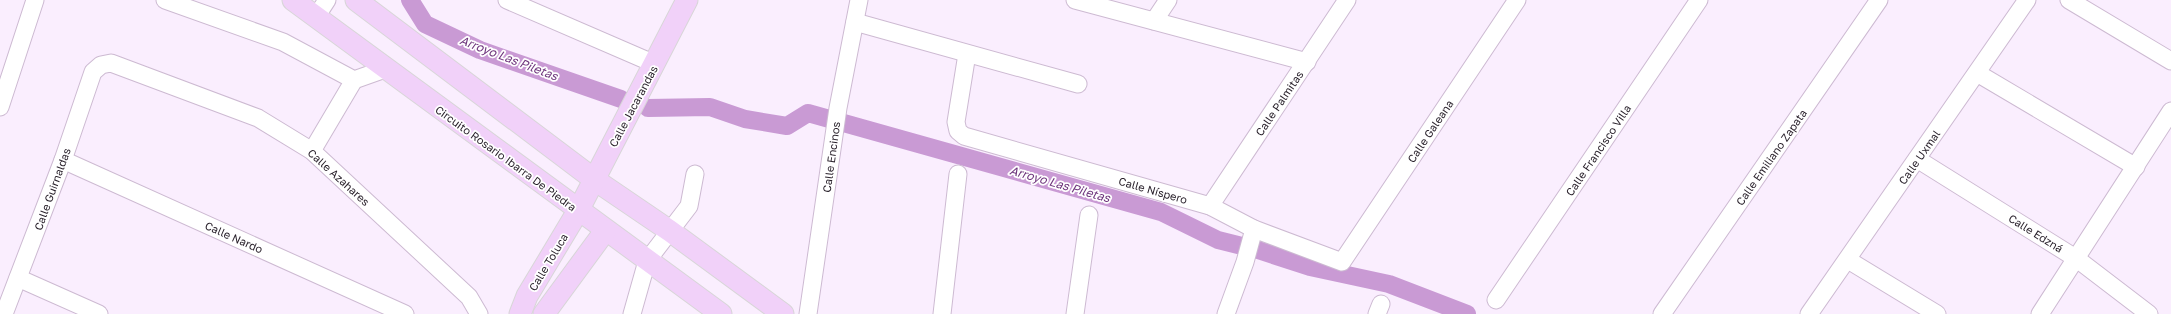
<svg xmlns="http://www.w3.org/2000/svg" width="2171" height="314" viewBox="0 0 2171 314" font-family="'Golos Text',sans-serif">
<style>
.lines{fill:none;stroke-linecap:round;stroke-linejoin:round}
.canal{stroke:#c99ad4;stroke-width:18}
.minor-casing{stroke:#cdbad2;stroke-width:19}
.major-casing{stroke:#d8d6d8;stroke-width:23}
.minor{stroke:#fff;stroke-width:17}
.major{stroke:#f1d1f9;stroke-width:21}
.labels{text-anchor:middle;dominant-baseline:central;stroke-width:3.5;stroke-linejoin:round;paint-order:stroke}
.street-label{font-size:11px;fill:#261e28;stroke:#fff}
.water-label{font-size:12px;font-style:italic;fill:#6f367d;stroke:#fff}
</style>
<rect width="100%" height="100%" fill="#faeefe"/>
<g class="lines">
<!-- canal -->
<g class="canal">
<path d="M410,0L425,24L480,50L621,99"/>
<path d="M648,108L710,107L745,119L787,126L808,113L1161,212L1218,240L1258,250L1310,267L1389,284L1467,314"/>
</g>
<defs>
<g id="minor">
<path d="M165,0L283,42L354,80L385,69"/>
<path d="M507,0L655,64"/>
<path d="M1075,0L1307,62"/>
<path d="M2069,0L2171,61"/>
<path d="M316,17L327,0"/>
<path d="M1154,21L1168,0"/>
<path d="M855,22L1078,84"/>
<path d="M967,54L956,122L958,131L964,136L1210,206L1254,229L1342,262L1517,0"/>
<path d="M1977,73L2136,167"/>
<path d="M0,107L35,0"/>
<path d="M312,151L354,80"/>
<path d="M1917,159L2077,259L2149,314"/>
<path d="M63,160L405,314"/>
<path d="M1210,206L1347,0"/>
<path d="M1848,260L1937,314"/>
<path d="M18,278L99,314"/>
<path d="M1496,300L1699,0"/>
<path d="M4,314L63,160L93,72L101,65L111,63L258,118L312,151L469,297L479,314"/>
<path d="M632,314L647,261L689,206L695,174"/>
<path d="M808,314L838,108L859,0"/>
<path d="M942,314L958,174"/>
<path d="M1075,314L1089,215"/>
<path d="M1226,314L1245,262L1254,229"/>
<path d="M1377,314L1381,304"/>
<path d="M1662,314L1879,0"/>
<path d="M1809,314L2027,0"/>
<path d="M2040,314L2171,111"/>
</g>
<g id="major">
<path d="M293,0L721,314"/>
<path d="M356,0L595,180L670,231L783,314"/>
<path d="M520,314L527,296L578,211L687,0"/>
<path d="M544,314L605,231"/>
</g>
</defs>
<!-- minor casing -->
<use href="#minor" class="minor-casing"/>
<!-- major casing -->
<use href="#major" class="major-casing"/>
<!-- minor -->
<use href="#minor" class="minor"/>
<!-- major -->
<use href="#major" class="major"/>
</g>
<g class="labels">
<!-- street labels -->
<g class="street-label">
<text transform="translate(1279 103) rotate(-56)">Calle Palmitas</text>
<text transform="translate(633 106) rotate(-62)">Calle Jacarandas</text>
<text transform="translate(1430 131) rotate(-56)">Calle Galeana</text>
<text transform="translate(1598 150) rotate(-56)">Calle Francisco Villa</text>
<text transform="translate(831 157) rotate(-82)">Calle Encinos</text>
<text transform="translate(1771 157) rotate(-55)">Calle Emiliano Zapata</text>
<text transform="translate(1919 157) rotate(-55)">Calle Uxmal</text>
<text transform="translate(506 158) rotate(36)">Circuito Rosario Ibarra De Piedra</text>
<text transform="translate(339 177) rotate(42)">Calle Azahares</text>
<text transform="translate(52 189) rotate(-70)">Calle Guirnaldas</text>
<text transform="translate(1153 190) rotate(16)">Calle Níspero</text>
<text transform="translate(2036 233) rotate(32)">Calle Edzná</text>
<text transform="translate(234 237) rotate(24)">Calle Nardo</text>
<text transform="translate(548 262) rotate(-59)">Calle Toluca</text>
</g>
<!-- water labels -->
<g class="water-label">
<text transform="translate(509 58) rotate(21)">Arroyo Las Piletas</text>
<text transform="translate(1060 184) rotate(16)">Arroyo Las Piletas</text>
</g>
</g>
</svg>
